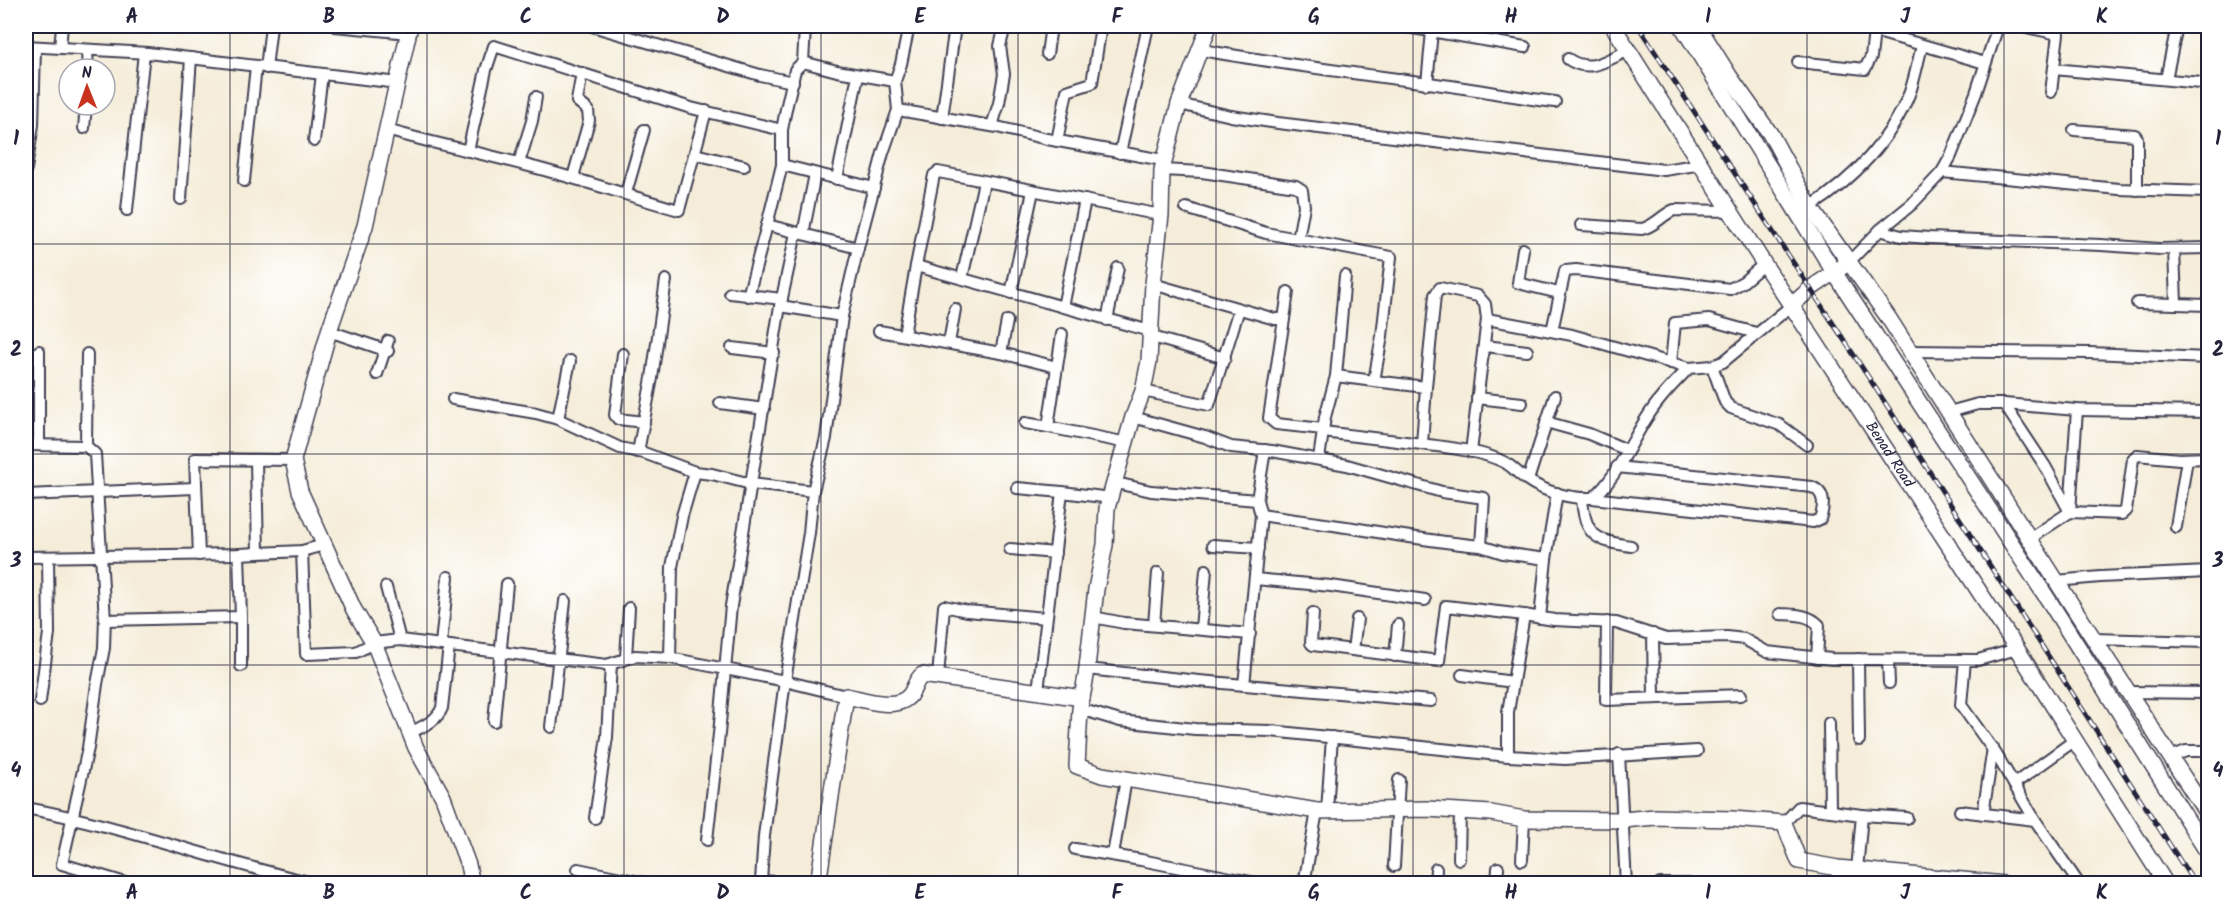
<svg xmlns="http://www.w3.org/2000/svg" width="2234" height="909" viewBox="0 0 2234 909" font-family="Kalam,sans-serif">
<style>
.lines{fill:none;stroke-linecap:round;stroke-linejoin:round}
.street-casing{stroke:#424053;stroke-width:14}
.secondary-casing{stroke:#424053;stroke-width:18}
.street{stroke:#fff;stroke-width:10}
.secondary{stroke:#fff;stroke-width:15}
.rail-casing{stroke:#22223b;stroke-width:5}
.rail{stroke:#fff;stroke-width:3;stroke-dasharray:9;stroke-linecap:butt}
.grid{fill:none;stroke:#22223b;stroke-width:1.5;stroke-opacity:0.55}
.labels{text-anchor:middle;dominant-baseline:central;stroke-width:6;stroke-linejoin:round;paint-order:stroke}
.street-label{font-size:15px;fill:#22223b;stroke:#fff}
.neatline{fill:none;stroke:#22223b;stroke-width:2}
.grid-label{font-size:20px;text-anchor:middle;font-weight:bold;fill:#22223b}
</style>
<rect width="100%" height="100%" fill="#fff"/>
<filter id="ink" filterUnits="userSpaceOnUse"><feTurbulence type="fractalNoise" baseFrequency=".0167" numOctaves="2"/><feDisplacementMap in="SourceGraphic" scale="12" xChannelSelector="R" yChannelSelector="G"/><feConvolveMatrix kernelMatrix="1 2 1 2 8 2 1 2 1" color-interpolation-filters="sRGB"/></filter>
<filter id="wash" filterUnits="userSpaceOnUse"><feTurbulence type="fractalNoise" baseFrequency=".008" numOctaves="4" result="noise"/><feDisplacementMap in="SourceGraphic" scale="24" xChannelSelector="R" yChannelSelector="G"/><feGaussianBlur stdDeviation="1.35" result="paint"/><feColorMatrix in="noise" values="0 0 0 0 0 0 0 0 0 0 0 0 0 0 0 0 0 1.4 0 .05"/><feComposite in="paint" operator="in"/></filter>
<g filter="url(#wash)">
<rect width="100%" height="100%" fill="#f5edd9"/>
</g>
<g filter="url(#ink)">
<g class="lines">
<defs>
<g id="street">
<path d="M335,26L409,33"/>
<path d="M592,26L760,75L793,82"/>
<path d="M1401,26L1525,47"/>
<path d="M1872,26L1874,31L1985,63"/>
<path d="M2022,26L2058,34L2051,92"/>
<path d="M2118,27L2119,26"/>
<path d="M805,28L803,62L837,71L895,81L898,110L997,127L1047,139L1163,160"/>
<path d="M26,46L148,53L398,83"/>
<path d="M60,48L62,26"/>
<path d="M87,50L88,69"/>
<path d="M1202,50C1284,65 1368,75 1451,86C1486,91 1520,98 1555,102"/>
<path d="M1047,54L1051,26"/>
<path d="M1568,59C1590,74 1607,60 1629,50"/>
<path d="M1798,62L1865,69L1871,57L1874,31"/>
<path d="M266,68L271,26"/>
<path d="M2054,69L2201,83"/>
<path d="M2166,79L2177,26"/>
<path d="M895,81L901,64L909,26"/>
<path d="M1427,84L1432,31"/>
<path d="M1179,104L1231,116L1278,123L1664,170L1702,164"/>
<path d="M942,118L955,26"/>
<path d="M992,126L999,103L1004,74L1000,46L1005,26"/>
<path d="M84,128L86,105"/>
<path d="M387,130C434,144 482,153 529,166C580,179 629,196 679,210L706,111"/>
<path d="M2074,130L2135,135L2137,138V190"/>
<path d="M314,141L322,74"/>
<path d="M1057,141L1067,91L1092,83L1101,26"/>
<path d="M468,151L486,70L494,46L691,108L782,130"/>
<path d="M1120,153L1148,26"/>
<path d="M695,154L744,166"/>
<path d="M519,163L532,121L536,97"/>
<path d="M782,165L874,188"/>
<path d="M26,169L33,125L35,47"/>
<path d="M1162,170L1202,172L1296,186L1302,190L1304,206L1298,239"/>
<path d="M1942,172L2119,189L2208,192"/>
<path d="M573,177L589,121L588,110L577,101L582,73"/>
<path d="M837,179L858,75"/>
<path d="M244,181L256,66"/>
<path d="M626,193L644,130"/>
<path d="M181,199L191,58"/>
<path d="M1810,207C1853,180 1892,139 1910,92C1915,77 1918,61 1922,46"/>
<path d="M1186,208L1266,233L1391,257L1382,336L1374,381L1426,387L1422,444C1449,448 1479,450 1504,462C1512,466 1518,474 1526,479C1544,492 1570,499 1592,498C1616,482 1634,434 1652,410C1662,395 1676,381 1689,368L1712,366L1723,362L1791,306"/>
<path d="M127,210L144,53"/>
<path d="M1581,225L1642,229C1655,226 1662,215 1674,210L1731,211"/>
<path d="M1880,230L1901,236L1930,238L2101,245L2160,249L2208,248"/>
<path d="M803,234L815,174"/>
<path d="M858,248L883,153L898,110"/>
<path d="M1523,249L1518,283L1559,293"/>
<path d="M2174,249L2176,304L2208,305"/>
<path d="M1849,262L1880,230L1912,204L1942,172L1951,156L1976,93L1998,26"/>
<path d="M1345,276L1336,376L1374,381"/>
<path d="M962,278L984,182"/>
<path d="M1153,284L1275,319H1284L1288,292"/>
<path d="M730,293L782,299"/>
<path d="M1011,293L1033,191"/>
<path d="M748,296L767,225"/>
<path d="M2137,303L2176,304"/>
<path d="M780,306L842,316"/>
<path d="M1063,307L1085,200"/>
<path d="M1284,319L1269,418L1276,424L1323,429"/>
<path d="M1487,319L1572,335L1689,368"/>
<path d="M1107,320L1118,268"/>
<path d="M329,331L388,351"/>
<path d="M879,331L1001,353L1057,367L1048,427L1127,443"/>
<path d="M1150,331L916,266L934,175L938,172L1161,215"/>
<path d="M1552,331L1565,271L1576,270L1730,289L1743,282L1764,264"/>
<path d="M904,335L916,266"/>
<path d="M1149,336L1225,358"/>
<path d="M949,343L955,309"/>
<path d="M1485,346L1527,351"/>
<path d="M732,348L774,353"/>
<path d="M1910,351L2090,353L2208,358"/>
<path d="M1001,353L1007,321"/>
<path d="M623,354L615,415L618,419L644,422"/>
<path d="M1671,363L1675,323L1709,320L1756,333"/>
<path d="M1712,366L1725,402L1731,408L1780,425L1807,445"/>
<path d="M1057,367L1062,334"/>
<path d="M377,374L388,341"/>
<path d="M1426,387L1435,295L1440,288L1478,296L1485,304L1487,319L1471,452"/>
<path d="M1143,391L1209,405L1239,309"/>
<path d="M1477,398L1522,403"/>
<path d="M453,399L536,413L558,419L620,448L644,453L695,472L682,516L672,567L670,658"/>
<path d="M720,403L764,409"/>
<path d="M2004,404L2077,410L2208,412"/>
<path d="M1949,412L1978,404H2004L2045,466L2070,512"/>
<path d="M1133,417L1205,437L1231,447L1272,451L1347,465L1442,492L1484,498L1481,546L1503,553L1546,559L1557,493"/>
<path d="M558,419L570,361"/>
<path d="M1546,422L1589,434L1627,450"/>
<path d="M1025,423L1048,427"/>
<path d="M1323,432L1422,444"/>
<path d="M26,445L86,446L95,454L105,620L241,617L239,554"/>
<path d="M39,445V351"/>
<path d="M86,446L87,354"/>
<path d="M638,452L652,378L666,280"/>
<path d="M1319,459L1325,417L1336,376"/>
<path d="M256,460L258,553"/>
<path d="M695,472L712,474L751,484L813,491"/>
<path d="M1528,480L1555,396"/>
<path d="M1116,483L1151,491L1257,500L1261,515C1292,520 1322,523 1353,528C1395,535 1437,542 1481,546"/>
<path d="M1017,488L1062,492"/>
<path d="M26,495L195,488"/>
<path d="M1592,498L1813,522L1820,519C1824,507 1826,493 1812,487L1617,467"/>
<path d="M1582,499C1585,536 1596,541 1631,546"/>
<path d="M1257,500L1265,450"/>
<path d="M2070,512L2077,410"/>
<path d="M2176,527L2187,459"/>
<path d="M2029,539L2070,512L2122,514L2126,510L2133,459L2137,455L2179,459L2208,458"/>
<path d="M1213,545L1258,548"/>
<path d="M1010,549L1055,553"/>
<path d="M302,551L306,654L356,652L374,643L400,640L607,665L635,656L670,658L785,681L846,696"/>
<path d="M199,555L195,459L293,460"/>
<path d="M26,557L239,554L302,551L324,545"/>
<path d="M1255,579L1331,586L1425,600"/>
<path d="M2056,581L2100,577L2208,572"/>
<path d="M386,587L400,640"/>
<path d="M1313,613L1311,643L1313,645L1439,661L1446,606L1524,615"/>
<path d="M1780,614C1795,615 1808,614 1819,625L1817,658"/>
<path d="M105,616L104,648L97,684L88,748L62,864L129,884"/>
<path d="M241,617V666"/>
<path d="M1093,617L1124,623L1250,634"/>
<path d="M1540,618L1546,559"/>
<path d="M1607,622L1606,700L1741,695"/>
<path d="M1154,625L1158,573"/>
<path d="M1201,629L1206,570"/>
<path d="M1653,634L1654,698"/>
<path d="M2093,639L2208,642"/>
<path d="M441,644L448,577"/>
<path d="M1353,650L1357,619"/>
<path d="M1395,656L1398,625"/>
<path d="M626,657L629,608"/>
<path d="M1858,659L1859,740"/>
<path d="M1888,660L1889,683"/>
<path d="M1965,660L1961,705L1996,754L2035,820"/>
<path d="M1087,669L1199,681L1431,701"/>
<path d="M1462,675L1513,682L1524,615L1554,620L1616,623L1666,639L1727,637L1744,639L1767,652L1831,659L1978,660L2017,649"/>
<path d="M938,677L944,606L967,611L1046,618"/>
<path d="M1244,685L1261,515"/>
<path d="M1038,691L1062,492L1111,498"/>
<path d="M2128,692L2208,693"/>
<path d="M40,701L49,633L48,557"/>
<path d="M1080,709L1120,721L1195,729L1271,731L1508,756L1565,759L1697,751"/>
<path d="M494,721L507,584"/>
<path d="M1829,723L1830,811"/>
<path d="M551,727L565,601"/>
<path d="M410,733C423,726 436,722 442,708L449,646"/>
<path d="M1619,754L1626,884"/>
<path d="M1508,756V712L1513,682"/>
<path d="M2171,757L2186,751H2208"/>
<path d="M2014,784L2075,740"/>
<path d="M26,808C124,826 219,862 317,884"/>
<path d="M1327,811L1332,737"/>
<path d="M1960,811L2035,820L2079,884"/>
<path d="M1983,814L1993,748"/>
<path d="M1862,815L1907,818"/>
<path d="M595,818L607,737L611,664"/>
<path d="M1784,823L1799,807L1862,815L1857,870"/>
<path d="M707,840L719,734L731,606L779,312L796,233"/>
<path d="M1075,849L1141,860L1261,884"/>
<path d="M1113,855L1126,779"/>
<path d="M1459,859L1460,811"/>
<path d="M1522,860L1524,819"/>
<path d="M1394,866L1399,780"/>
<path d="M578,869L649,884"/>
<path d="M761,881L764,836L785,681L809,533L813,491L826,438L842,316L858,248L767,225L782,165V130L786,109L795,70L803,62"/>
<path d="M1304,881L1327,884"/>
<path d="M760,884L761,881L808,884"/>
<path d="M1304,884L1317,811"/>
<path d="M1435,884L1436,869"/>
<path d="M1497,884L1498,868"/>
<path d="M1660,884H1689"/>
<path d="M1836,884L1838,868"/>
</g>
<g id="secondary">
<path d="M410,26L365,226L329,331L293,460L300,491L354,610L374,643L416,748L443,797L468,865L472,884"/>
<path d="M1209,26L1179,104L1162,170L1161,215L1153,284L1149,361L1143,391L1133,417L1107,508L1105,545L1096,589L1086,676L1080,709L1077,766L1102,775L1317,811L1427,809L1491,813L1524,819L1623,820L1655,817L1732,819L1784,823L1799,861L1838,868L2004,884"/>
<path id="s1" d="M1613,26L1764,264L2017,649L2166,884"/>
<path d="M1682,26L1834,272L2051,604L2208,853"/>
<path d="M1698,26L1730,77L1771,135L1810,207L1888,317L2066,596L2208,815"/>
<path d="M1791,306L1810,289L1842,267"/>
<path d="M818,884L846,696C863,699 896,712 910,695C915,688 915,681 922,675L1082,698"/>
</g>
</defs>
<!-- street casing -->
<use href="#street" class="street-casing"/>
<!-- secondary casing -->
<use href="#secondary" class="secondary-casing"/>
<!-- street -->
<use href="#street" class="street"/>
<!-- secondary -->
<use href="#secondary" class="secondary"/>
<defs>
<path id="rail" d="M1638,26L1884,401L2195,884"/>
</defs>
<!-- rail casing -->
<use href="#rail" class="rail-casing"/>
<!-- rail -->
<use href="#rail" class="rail"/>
</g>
</g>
<!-- grid -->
<path class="grid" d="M230,26V884M427,26V884M624,26V884M821,26V884M1018,26V884M1216,26V884M1413,26V884M1610,26V884M1807,26V884M2004,26V884M26,244H2208M26,454H2208M26,665H2208"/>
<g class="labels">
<!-- street labels -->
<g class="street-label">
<text stroke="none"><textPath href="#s1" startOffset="510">Benad Road</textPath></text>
</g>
</g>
<!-- margin -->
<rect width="2234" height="909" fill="none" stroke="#fff" stroke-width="66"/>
<!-- north arrow -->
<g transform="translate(87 87) rotate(359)"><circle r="28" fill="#ffffff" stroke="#a7a7b1" stroke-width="1.5"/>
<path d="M0-4.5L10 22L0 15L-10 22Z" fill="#c8321e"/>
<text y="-9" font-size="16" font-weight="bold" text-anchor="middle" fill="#22223b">N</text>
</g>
<rect x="33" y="33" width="2168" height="843" class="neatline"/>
<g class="grid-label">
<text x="132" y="23">A</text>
<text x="329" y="23">B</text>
<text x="526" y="23">C</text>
<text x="723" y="23">D</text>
<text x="920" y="23">E</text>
<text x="1117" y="23">F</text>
<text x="1314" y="23">G</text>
<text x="1511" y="23">H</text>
<text x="1708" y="23">I</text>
<text x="1905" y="23">J</text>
<text x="2102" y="23">K</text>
<text x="16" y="145">1</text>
<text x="2218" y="145">1</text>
<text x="16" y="356">2</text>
<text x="2218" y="356">2</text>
<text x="16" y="567">3</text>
<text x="2218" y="567">3</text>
<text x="16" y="777">4</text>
<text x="2218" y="777">4</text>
<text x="132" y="899">A</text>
<text x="329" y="899">B</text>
<text x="526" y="899">C</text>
<text x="723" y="899">D</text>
<text x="920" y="899">E</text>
<text x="1117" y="899">F</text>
<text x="1314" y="899">G</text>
<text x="1511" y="899">H</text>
<text x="1708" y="899">I</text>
<text x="1905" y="899">J</text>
<text x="2102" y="899">K</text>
</g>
</svg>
